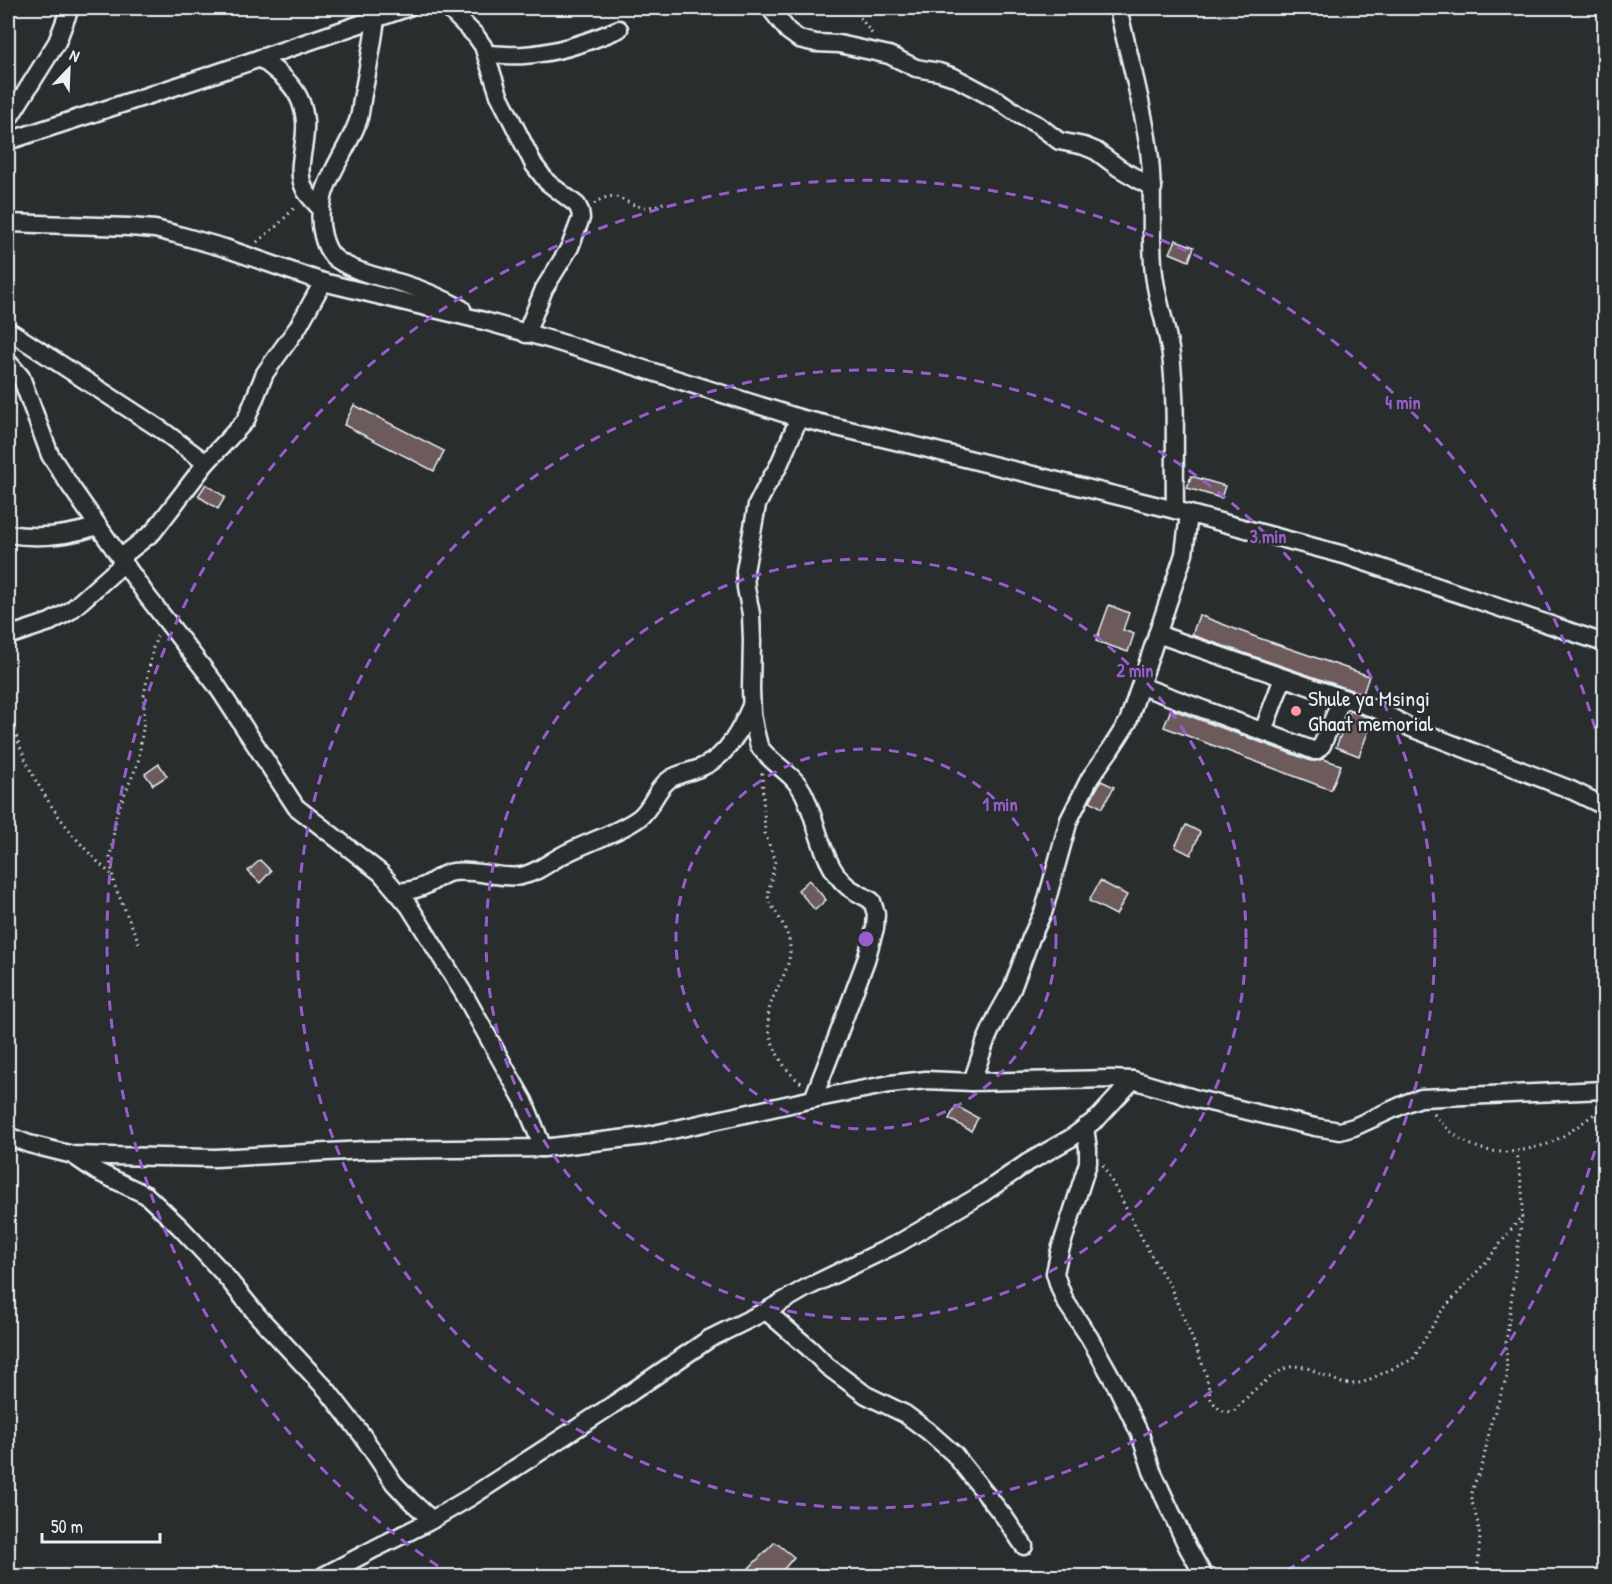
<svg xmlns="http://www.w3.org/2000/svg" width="1612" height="1584" viewBox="0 0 1612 1584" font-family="'Patrick Hand',sans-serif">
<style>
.building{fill:#6d5a5a;stroke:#e8f1f8;stroke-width:1.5}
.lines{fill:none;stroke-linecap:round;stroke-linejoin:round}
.minor-casing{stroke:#e8f1f8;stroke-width:21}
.path{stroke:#e8f1f8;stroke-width:3;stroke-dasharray:1.5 4.5;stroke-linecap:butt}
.minor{stroke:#2a2d2e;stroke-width:16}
.ring{fill:none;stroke:#965dcd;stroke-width:3;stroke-dasharray:10 8}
.poi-dot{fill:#ff9aa2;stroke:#2a2d2e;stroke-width:2}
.labels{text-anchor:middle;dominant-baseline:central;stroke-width:5;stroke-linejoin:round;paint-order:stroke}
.poi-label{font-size:22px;fill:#e8f1f8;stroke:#2a2d2e;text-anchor:start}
.centre{fill:#965dcd;stroke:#2a2d2e;stroke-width:3}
.ring-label{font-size:18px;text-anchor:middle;font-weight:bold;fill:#965dcd;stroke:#2a2d2e;stroke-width:5;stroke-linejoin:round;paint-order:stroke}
</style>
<rect width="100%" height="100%" fill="#2a2d2e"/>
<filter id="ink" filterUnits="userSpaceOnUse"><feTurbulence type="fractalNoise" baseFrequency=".0167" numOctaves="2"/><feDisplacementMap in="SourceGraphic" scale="12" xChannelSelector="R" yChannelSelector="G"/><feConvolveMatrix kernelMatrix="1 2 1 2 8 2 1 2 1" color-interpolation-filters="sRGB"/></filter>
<g filter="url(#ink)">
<!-- building -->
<g class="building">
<path d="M1176,240L1194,247L1189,261L1170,253Z"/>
<path d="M354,405L444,451L434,471L344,425Z"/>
<path d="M1191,476L1225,486L1221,498L1187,488Z"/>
<path d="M206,484L225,497L218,509L198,496Z"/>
<path d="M1109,605L1129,613L1123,630L1134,634L1128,652L1096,641Z"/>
<path d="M1199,615L1256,637L1369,676L1363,694L1192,635Z"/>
<path d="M1171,709L1311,761H1316L1323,759L1341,765L1331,790L1164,727Z"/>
<path d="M1350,711L1373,719L1359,756L1336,747Z"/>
<path d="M159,764L167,776L153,785L145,774Z"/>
<path d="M1101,781L1114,787L1102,808L1090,801Z"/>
<path d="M1186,825L1200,832L1191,855L1175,847Z"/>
<path d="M260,860L271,871L260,883L248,871Z"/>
<path d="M809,880L826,900L815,910L798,890Z"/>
<path d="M1100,881L1127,895L1116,915L1089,901Z"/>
<path d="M956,1106L978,1118L971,1131L949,1119Z"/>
<path d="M775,1542L794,1557L778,1576H773L765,1570L758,1576L749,1568Z"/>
</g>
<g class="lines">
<defs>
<g id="minor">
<path d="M448,8L476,36L483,46L499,95L534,165L547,182L577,205L580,211L581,218L570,247L544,289L526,334"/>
<path d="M770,8L788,31L799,39L816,43L839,44L889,55L916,68L939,72L954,77L999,101L1021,116L1038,125L1059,141L1084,146L1096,151L1119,168L1153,188"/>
<path d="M1118,8C1128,55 1143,102 1149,151C1155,192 1149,233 1154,274C1157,301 1167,327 1171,355C1177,406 1174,458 1175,510"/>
<path d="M376,18C373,44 368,68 363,94C361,103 361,113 358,121C344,160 311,191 323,236C325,244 328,253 336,259C356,273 381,277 404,284C424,290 444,299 462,309"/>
<path d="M486,54C499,54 512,56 524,55C557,53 589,42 619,29"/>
<path d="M260,58C273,68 289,80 297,94C303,104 306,119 305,130C305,149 295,171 305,190C309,197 315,202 320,208"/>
<path d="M8,120L57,42L70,8"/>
<path d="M8,141L205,77L407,8"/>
<path d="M8,223L129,227L155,229L175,234L225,248L323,282L484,321L555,341L799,418L920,447L1175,510L1344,555L1604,643"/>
<path d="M8,330L163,431L206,463"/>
<path d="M8,362L21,377L50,455L71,487L147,596L217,686L296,807L381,873L409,906L464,994L508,1073L524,1101L543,1148"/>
<path d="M799,418L778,467L767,485L757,505L745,571L746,588L751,614L752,640L751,689L752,714L755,730L759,746L762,750C775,766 795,775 804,794C818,823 822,866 848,887C855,892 864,896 872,901L876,914L875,928L866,960L838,1035L813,1099"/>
<path d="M8,534C39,539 68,536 98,526"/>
<path d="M120,558L153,532L206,463L246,420L265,373L298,327L323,282"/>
<path d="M1157,634L1378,710L1411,728L1569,789L1604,806"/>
<path d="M8,636L50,622L70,611L124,563"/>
<path d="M1141,686L1315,751L1317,750L1322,745L1342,698"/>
<path d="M1263,731L1283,678"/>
<path d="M398,892C407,891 416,890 424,886C434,882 442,873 453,872C475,869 500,879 521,876C537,873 548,863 561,856C586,842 617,834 639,818C653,807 656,788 670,779C681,772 693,772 704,766C728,755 741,729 751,706"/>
<path d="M972,1082L985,1043L997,1016L1012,989L1031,938L1044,910L1069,820L1090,778L1110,750L1128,722L1184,554L1189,514"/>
<path d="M1085,1127L1088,1149V1163L1060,1250L1055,1273L1059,1286L1065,1301L1089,1337L1117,1387L1140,1434L1152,1471L1164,1497L1188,1548L1204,1576"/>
<path d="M8,1136L29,1144L73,1155L108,1156L215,1158L365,1150L543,1148L645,1136L813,1099L890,1084L926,1080L972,1082L1110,1079L1133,1080L1197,1099L1315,1127L1340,1131L1354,1127L1409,1102L1421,1098L1604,1090"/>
<path d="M74,1156L96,1171L146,1195L180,1227L223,1273L258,1316L327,1390L362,1435L394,1483L411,1501L432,1520"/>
<path d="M766,1311L810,1349L827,1366L866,1395L905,1414L928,1431L954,1454L1005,1518L1024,1546"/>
<path d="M323,1576L376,1548L428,1522L469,1498L611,1406L709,1339L766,1311L806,1288L899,1243L979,1196L1027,1163L1071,1138L1098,1118L1133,1080"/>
</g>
</defs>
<!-- minor casing -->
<use href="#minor" class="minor-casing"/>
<!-- path -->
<g class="path">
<path d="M853,8L873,35"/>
<path d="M594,204C619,186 622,206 645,207C652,207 659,205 665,202"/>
<path d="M257,242L278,225L296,206"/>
<path d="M8,701C11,716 14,732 20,746C37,792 74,842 111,874"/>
<path d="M762,773L765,833L775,861L768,895L769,901C777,915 789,930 790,947C791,968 778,984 771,1003C761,1029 780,1070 803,1084"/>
<path d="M139,943L114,884L110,858L117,812L138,763L144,721V695L153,648L157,636"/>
<path d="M1434,1114C1460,1147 1492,1159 1532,1148C1539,1146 1548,1145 1554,1141C1572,1132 1588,1118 1604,1107"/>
<path d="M1103,1165L1151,1255L1170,1286L1195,1345L1206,1374L1211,1400L1220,1410L1227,1412L1234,1411L1254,1390L1271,1377L1283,1369L1294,1366L1305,1367L1342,1383L1352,1384L1364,1382L1413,1359L1440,1313L1486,1262L1521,1217"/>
<path d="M1477,1576L1480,1538L1478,1523L1472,1502V1493L1475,1482L1482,1467L1491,1423L1507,1377L1506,1343L1523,1207L1522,1190L1517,1152"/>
</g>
<!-- minor -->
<use href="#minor" class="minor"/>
</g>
</g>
<!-- distance rings -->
<g class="ring">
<circle cx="866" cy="939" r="190"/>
<circle cx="866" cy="939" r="380"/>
<circle cx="866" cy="939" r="569"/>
<path d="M1604 1116A759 759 0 0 1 1279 1576M453 1576A759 759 0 1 1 1604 762"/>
</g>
<!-- markers -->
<circle class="poi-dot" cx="1296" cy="711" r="6"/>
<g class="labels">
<!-- poi labels -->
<g class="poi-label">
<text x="1308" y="698">Shule ya Msingi<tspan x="1308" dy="25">Ghaat memorial</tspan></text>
</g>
</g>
<circle cx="866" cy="939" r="9" class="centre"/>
<g class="ring-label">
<text x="1403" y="409">4 min</text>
<text x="1268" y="543">3 min</text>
<text x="1135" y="677">2 min</text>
<text x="1000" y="811">1 min</text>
</g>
<!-- margin -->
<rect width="1612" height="1584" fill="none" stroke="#2a2d2e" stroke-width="30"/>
<rect x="15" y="15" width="1582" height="1554" fill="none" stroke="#e8f1f8" stroke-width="2" filter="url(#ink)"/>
<!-- north arrow -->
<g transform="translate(69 69) rotate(23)" stroke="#2a2d2e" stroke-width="4.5" paint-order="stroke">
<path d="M0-4.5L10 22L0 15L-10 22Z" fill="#e8f1f8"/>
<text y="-9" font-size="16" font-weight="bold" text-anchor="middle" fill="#e8f1f8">N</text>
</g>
<!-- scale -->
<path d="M42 1533v9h118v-9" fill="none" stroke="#e8f1f8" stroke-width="3"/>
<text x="51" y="1533" font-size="18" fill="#e8f1f8" stroke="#2a2d2e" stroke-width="4.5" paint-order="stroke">50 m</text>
</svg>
